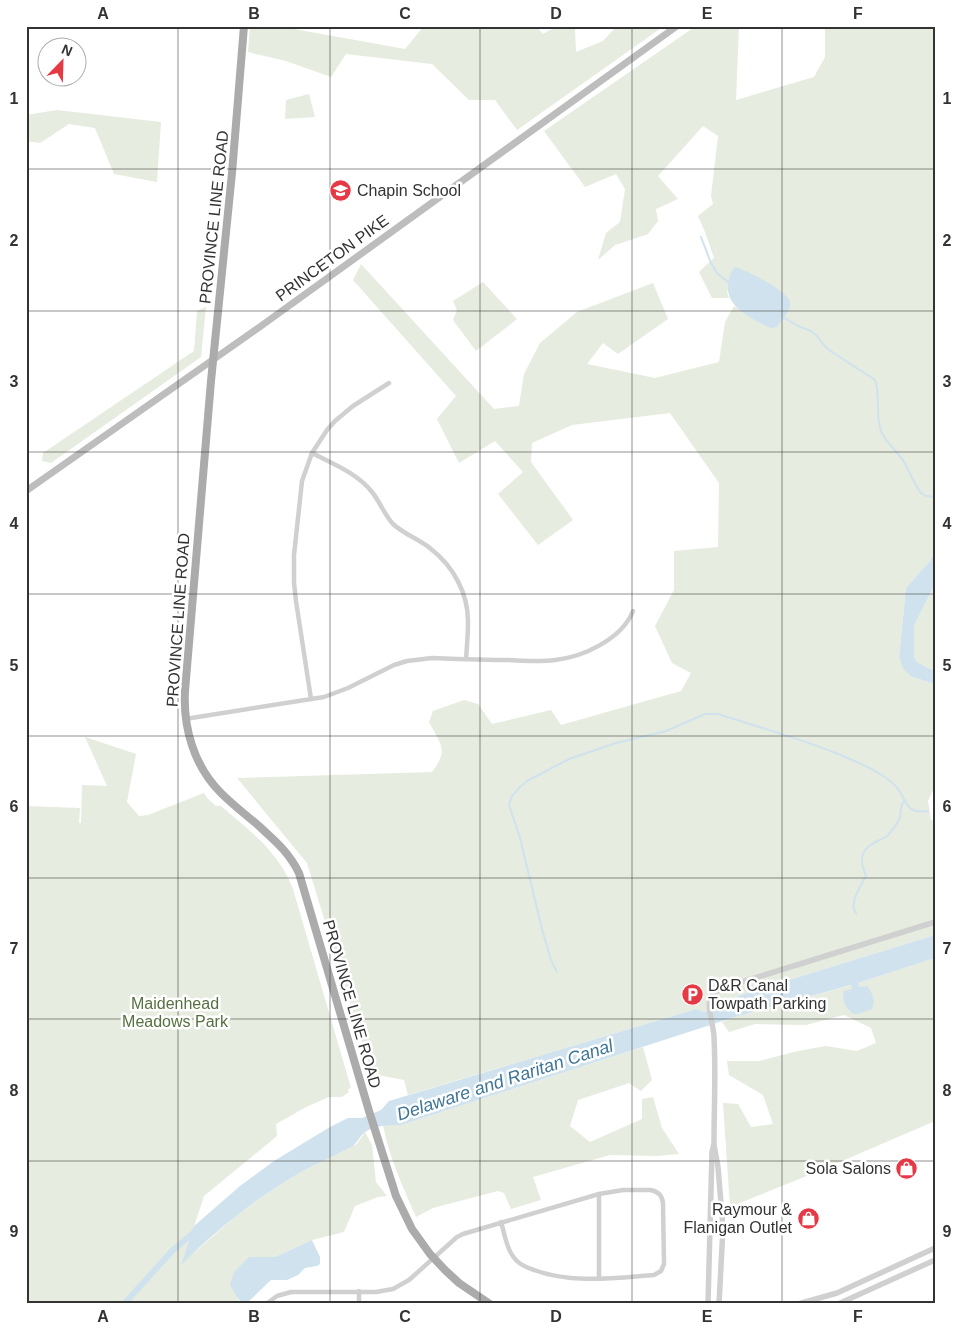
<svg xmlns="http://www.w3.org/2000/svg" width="961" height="1330" viewBox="0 0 961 1330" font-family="Helvetica,sans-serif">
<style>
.green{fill:#e6ecdf}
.water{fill:#cfe2ee}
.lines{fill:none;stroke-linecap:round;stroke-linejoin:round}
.stream{stroke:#cfe2ee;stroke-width:2}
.canal{stroke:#cfe2ee;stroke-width:6}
.minor{stroke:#d0d0d0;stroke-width:4.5}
.tertiary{stroke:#d0d0d0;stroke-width:5.5}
.secondary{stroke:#bdbdbd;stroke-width:7}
.primary{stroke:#ababab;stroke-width:8}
.grid{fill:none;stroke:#333;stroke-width:1;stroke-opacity:0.55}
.labels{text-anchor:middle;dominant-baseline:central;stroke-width:5;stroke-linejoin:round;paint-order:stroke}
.poi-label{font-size:16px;fill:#333;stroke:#fff;text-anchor:start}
.street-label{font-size:16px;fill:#333;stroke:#fff}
.park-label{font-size:16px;fill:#56703f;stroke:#fff}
.water-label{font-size:18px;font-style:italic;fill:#3f7597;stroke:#fff}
.neatline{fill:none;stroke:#333;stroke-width:2}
.grid-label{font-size:16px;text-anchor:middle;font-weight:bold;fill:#333}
</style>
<rect width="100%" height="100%" fill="#fff"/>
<!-- green -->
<g class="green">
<path d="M250,26H277L405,49L424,26H536L543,34C556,27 560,24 575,29L576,52L603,41L617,26H664L517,130L495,100H469L432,64L346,54L331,77L286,61L248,52Z"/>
<path d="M696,26H739L736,100L814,77L825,57V26H935V552L930,561L906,588L899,657L912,677L935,684V786L928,801L931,820L935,821V935L747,993L722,1002L716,1008L704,1012L696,1009L408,1095L404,1080L372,1074L307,863L237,778L432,772C449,750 441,745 429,722L433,711L464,700L478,704L492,724L551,710L561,725L681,691L691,673L672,663L655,626L674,590V551L718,547L719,483L670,413L572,425L532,443L531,462L573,520L538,545L498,494L523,472L495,441L459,463L437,419L456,396L353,280L361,264L494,409L519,406L524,374L540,343L577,312L653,283L668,319L618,354L603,343L587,364L655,378L719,362L725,322L734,306L754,319L777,327L789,310L743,270L727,292L729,298H712L699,272L714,258L705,232L698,216L713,204L711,196L718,136L703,126L658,176L678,199L656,209L658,221L648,234L615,245L598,260L606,233L620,222L625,189L616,174L585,187L544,131Z"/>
<path d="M309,94L315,117L285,119L286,100Z"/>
<path d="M57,110L161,122L157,182L114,174L95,128L69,124L40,143L26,141V115Z"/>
<path d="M483,282L517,319L476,351L453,320L457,310L453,301Z"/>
<path d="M206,307L201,357L51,463L42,461L43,453L194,351L197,311Z"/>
<path d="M935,586V670L930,669L917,662L914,657V626L933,588Z"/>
<path d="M85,737L136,754L127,802L139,816L148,815L204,793L208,799L216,806H221C250,831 279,852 293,889L351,1088L348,1089L349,1092L342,1097H329L308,1106L276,1124L277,1136L204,1196L182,1263L236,1216L279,1185L322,1160L357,1144L365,1132L372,1145L376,1182L387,1196L378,1197L355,1206L344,1232L312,1240L275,1257H249L235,1292L238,1300L243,1304H26V806L80,808L79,823H81L82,785L107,786Z"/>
<path d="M935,958V1121L819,1171L730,1207L723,1103L738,1104L751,1127L773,1124L763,1095L729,1075L727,1061H759L798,1051L826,1046L857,1051L876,1043L871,1028L844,1015L806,1025L755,1024L729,1032L722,1022L735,1017L852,985L853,989H870L867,987H859L858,983Z"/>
<path d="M643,1047L652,1080L641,1091L629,1083L578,1100L570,1126L590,1142L642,1119V1099L653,1097L662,1128L679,1154L657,1156L610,1155L533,1177L541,1200L511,1209L504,1193L498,1191L433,1208L416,1217C403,1187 389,1157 383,1125H401Z"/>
</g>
<!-- water -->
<g class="water">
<path d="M735,267C746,270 790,292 790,303C791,311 782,320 777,327L772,328L768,327C751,318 726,307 728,285C729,278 730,272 735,267Z"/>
<path d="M935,552V586L933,588L914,626V657L917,662L930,669L935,670V684L912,677L903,668L899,657L906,588L930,561Z"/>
<path d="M935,935V958L858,983L859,987L867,986L870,989L874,1000L872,1009L858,1014H853C846,1007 841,1002 844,991L852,989L851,985L735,1017L401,1125C389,1125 374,1125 364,1133C359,1137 358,1143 351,1147C336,1155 319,1162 303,1171C259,1196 217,1229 181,1265L194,1226L240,1186L274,1161L330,1127L348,1118H362L381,1110L389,1101L696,1009L704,1012L716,1008L722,1002L747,993Z"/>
<path d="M312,1240L320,1257V1264L317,1266L305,1268L298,1275L287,1280H271L246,1304C237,1302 235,1292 230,1285L234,1272L249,1257H275Z"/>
</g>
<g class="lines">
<!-- stream -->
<g class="stream">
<path d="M701,237L711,263L717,273L729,283"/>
<path d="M783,317L798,326L811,331L817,336L822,343L829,350L875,380C881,396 875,415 881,431C886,443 897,451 904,462C910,472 914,484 921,493L926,496L935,497"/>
<path d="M856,913C848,902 862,886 866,875C860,863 860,851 872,844C877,841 883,839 887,836C891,832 896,825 899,820C902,814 899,807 904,801"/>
<path d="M557,972L551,960L542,929L520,838L509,805L512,796L520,787L527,781L569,759L616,743L666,731L705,714H718C758,727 799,738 838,754C853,760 867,766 880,774C887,778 895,784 900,792C908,805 908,814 928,811"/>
</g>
<!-- canal -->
<path class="canal" d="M124,1304L172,1251L197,1230"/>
<!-- minor -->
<g class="minor">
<path d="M312,453C333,464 357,473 372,492C380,502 384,514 393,524C405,535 419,539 431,549C453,566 468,593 468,621C468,634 467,646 466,659"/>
<path d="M311,699L296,601L294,583V555L302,481L312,453L327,430L335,421L353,406L389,383"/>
<path d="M185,719L324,697L348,688L394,665L407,661L432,658C458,659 484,660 509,660C524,661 540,662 555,660C583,657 622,639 633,611"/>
<path d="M599,1194V1278"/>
<path d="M359,1291V1304"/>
<path d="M266,1304L277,1296L291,1292H376L393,1289L409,1280L457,1237L463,1234L599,1194L623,1190H650C658,1191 662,1195 663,1203L664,1264L661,1271L654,1275C614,1278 572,1284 534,1270C528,1268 522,1266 517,1261C507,1252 505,1235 501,1222"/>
</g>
<!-- tertiary -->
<g class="tertiary">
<path d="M714,1145L718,1167L723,1228L719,1304"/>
<path d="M708,1304L712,1152L714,1143C714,1108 716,1073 714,1037C714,1027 707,1009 710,999C713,991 722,989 729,986L935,922"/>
<path d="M798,1304L837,1293L935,1248"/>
<path d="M838,1304L935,1260"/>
</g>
<!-- secondary -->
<path class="secondary" d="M26,491L261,326L677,26"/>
<!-- primary -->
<path class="primary" d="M244,26L232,173L211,381L185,691C183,728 194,766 221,793C233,805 246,815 259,826C275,841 289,852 299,873L369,1111L396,1196L412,1229L430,1254L445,1270L459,1283L490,1304"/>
</g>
<!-- grid -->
<path class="grid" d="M178,26V1304M330,26V1304M480,26V1304M632,26V1304M782,26V1304M26,169H935M26,311H935M26,452H935M26,594H935M26,736H935M26,878H935M26,1019H935M26,1161H935"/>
<!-- icons -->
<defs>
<symbol id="school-disc" viewBox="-11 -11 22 22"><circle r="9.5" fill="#e63946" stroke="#fff"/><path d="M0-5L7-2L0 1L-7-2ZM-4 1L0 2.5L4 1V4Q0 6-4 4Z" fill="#fff"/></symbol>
<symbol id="parking-disc" viewBox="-11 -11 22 22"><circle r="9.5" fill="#e63946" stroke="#fff"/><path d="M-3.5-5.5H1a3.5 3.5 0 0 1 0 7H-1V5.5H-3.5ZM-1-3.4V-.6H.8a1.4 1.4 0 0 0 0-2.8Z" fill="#fff"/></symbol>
<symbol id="shop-disc" viewBox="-11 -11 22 22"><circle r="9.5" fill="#e63946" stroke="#fff"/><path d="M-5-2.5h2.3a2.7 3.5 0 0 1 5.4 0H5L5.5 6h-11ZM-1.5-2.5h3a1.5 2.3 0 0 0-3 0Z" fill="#fff"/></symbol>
</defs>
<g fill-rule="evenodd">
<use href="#school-disc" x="328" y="178" width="25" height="25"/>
<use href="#parking-disc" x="680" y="982" width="25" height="25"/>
<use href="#shop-disc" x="894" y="1156" width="25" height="25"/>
<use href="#shop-disc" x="796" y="1206" width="25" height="25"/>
</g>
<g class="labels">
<!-- poi labels -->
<g class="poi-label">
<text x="357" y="190">Chapin School</text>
<text x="708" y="985">D&amp;R Canal<tspan x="708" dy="18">Towpath Parking</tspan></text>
<text x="891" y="1168" text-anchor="end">Sola Salons</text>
<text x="792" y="1209" text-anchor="end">Raymour &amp;<tspan x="792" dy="18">Flanigan Outlet</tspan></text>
</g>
<!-- street labels -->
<g class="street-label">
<text transform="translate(214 217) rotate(-84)">PROVINCE LINE ROAD</text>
<text transform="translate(332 258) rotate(-36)">PRINCETON PIKE</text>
<text transform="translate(178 620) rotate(-86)">PROVINCE LINE ROAD</text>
<text transform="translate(352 1004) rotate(74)">PROVINCE LINE ROAD</text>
</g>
<!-- park labels -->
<g class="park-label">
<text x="175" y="1003">Maidenhead<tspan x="175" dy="18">Meadows Park</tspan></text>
</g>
<!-- water labels -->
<g class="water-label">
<text transform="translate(505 1080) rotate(-18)">Delaware and Raritan Canal</text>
</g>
</g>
<!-- border -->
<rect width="961" height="1330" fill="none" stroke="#ffffff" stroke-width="55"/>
<!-- north arrow -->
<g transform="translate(62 62) rotate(23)"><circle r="24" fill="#ffffff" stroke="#adadad"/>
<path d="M0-4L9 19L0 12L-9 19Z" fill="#e63946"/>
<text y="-8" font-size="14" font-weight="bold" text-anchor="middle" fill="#333333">N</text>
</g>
<rect x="28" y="28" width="906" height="1274" class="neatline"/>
<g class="grid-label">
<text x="103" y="19">A</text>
<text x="254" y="19">B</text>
<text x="405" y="19">C</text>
<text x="556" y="19">D</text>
<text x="707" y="19">E</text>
<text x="858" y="19">F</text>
<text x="14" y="104">1</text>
<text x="947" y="104">1</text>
<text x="14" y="246">2</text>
<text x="947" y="246">2</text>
<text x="14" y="387">3</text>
<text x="947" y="387">3</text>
<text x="14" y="529">4</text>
<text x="947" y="529">4</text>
<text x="14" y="671">5</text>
<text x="947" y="671">5</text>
<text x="14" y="812">6</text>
<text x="947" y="812">6</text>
<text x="14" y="954">7</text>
<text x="947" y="954">7</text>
<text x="14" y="1096">8</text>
<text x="947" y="1096">8</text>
<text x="14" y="1237">9</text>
<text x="947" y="1237">9</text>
<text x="103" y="1322">A</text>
<text x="254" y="1322">B</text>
<text x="405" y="1322">C</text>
<text x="556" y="1322">D</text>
<text x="707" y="1322">E</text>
<text x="858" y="1322">F</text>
</g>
</svg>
